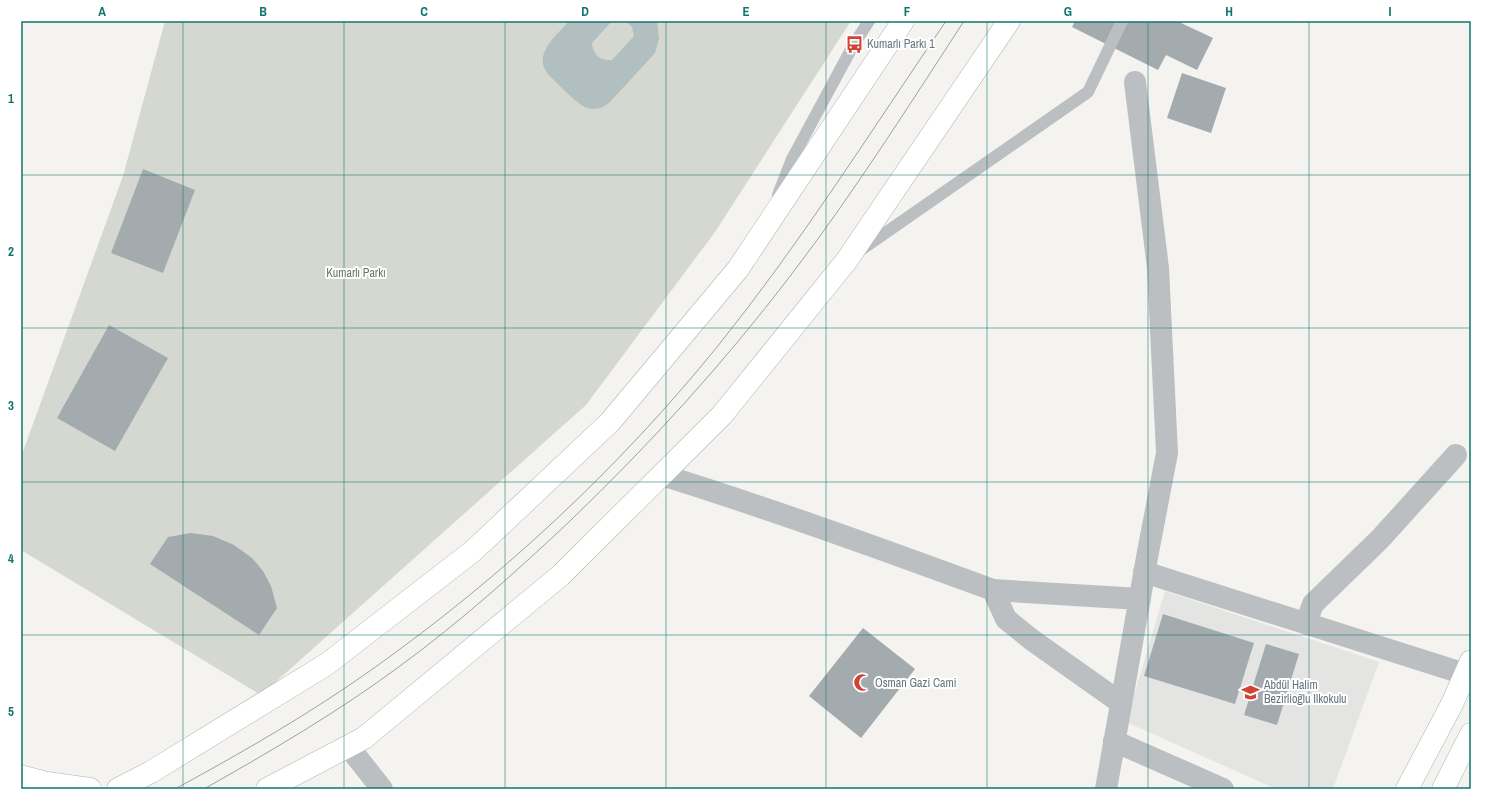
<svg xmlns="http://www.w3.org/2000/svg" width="1492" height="810" viewBox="0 0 1492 810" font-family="'Archivo Narrow',sans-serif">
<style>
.built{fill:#e4e5e3}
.green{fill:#d4d8d0}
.water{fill:#b1bfc1}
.building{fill:#a3abaf}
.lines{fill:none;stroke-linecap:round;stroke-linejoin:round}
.secondary-casing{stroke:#adb3b6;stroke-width:23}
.highway-casing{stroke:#aeb3b5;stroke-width:23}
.lane{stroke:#bbbfc2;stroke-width:12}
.street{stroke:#bbbfc2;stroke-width:22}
.secondary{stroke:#fff;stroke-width:22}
.highway{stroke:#fff;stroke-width:22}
.tram{stroke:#9ba2a6;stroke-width:1}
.grid{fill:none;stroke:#0f766e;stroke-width:1;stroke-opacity:0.55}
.labels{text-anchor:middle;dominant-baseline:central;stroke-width:4;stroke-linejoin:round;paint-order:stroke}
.poi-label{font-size:12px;fill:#65767e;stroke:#fff;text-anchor:start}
.park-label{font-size:12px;fill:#6a7664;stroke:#fff}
.neatline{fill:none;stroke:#0f766e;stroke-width:1.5}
.grid-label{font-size:13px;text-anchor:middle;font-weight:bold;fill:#0f766e}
</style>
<rect width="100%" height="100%" fill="#f4f3f0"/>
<!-- built -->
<path class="built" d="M1165,591L1379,662L1333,789H1276L1126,722Z"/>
<!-- green -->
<path class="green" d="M165,21H851L715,232L586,405L261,695L21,550V457L123,176Z"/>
<!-- water -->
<path class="water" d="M569,21H612L592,43C593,55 600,61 612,60L634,36L632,27L626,21H657L659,39L655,53L609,103C602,109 593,111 585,107C576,103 556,82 548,74C532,54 557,35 569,21Z"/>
<!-- building -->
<g class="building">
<path d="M1075,21H1182L1181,23L1213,38L1197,70L1166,55L1158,70L1072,27Z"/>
<path d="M1182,73L1226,88L1211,133L1167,118Z"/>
<path d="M143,169L195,190L163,273L111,253Z"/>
<path d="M109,325L168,358L115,451L57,418Z"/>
<path d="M191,533L213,536L234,545L252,558L263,571L271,586L277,608L259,635L150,564L168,537Z"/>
<path d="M1163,614L1254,643L1235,704L1144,676Z"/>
<path d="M863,628L915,669L861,738L809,696Z"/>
<path d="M1266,644L1299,654L1277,725L1244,715Z"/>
</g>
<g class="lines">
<defs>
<g id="secondary">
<path d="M1407,789L1452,704L1471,661"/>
<path d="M1443,789L1471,734"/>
</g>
<g id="highway">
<path d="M21,776L47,783L90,789"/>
<path d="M118,789L151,772L327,664L473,551L610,422L738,269L903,21"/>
<path d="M267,789L364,738L561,575L722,415L847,260L1009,21"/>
</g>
</defs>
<!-- secondary casing -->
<use href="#secondary" class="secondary-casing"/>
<!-- highway casing -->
<use href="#highway" class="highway-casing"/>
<!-- lane -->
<g class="lane">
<path d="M778,195L792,159L854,44L869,21"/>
<path d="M858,252L1088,92L1122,21"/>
</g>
<!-- street -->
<g class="street">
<path d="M662,475C774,510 884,550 993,590L1006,619L1032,640L1121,703"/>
<path d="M1144,572L1465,674"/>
<path d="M993,590L1140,599"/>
<path d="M1306,623L1313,604L1380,539L1456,455"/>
<path d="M1114,741L1223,789"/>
<path d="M348,746L382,789"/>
<path d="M1106,789L1148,552L1167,453L1158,268L1135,82"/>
</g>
<!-- secondary -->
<use href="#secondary" class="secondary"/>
<!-- highway -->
<use href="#highway" class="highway"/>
<!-- tram -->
<g class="tram">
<path d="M175,789C243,752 311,713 374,668C502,577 618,469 717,347C800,244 871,131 946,21"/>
<path d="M204,789C271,751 338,712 400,666C460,622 516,572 571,520C650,444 724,363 791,275C853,194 908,107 964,21"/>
</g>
</g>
<!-- grid -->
<path class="grid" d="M183,21V789M344,21V789M505,21V789M666,21V789M826,21V789M987,21V789M1148,21V789M1309,21V789M21,175H1471M21,328H1471M21,482H1471M21,635H1471"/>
<!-- icons -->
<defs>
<symbol id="bus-bare" viewBox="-9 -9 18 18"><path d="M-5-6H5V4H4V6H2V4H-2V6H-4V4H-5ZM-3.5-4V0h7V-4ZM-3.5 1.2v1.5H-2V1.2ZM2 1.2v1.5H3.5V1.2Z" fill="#d14433" stroke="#fff" stroke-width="2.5" paint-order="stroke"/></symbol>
<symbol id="mosque-bare" viewBox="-9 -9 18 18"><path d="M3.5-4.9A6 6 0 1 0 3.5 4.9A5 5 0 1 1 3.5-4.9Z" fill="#d14433" stroke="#fff" stroke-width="2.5" paint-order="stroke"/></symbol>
<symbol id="school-bare" viewBox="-9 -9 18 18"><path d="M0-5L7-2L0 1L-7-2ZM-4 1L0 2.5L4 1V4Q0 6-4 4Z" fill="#d14433" stroke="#fff" stroke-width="2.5" paint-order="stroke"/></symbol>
</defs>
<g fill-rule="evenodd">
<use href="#bus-bare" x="842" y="32" width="25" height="25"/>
<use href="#mosque-bare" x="850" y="670" width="25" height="25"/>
<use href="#school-bare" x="1238" y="680" width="25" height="25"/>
</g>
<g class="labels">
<!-- poi labels -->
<g class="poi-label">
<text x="867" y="44">Kumarlı Parkı 1</text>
<text x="875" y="683">Osman Gazi Cami</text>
<text x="1264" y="685">Abdül Halim<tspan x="1264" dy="14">Bezirlioğlu Ilkokulu</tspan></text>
</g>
<!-- park labels -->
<g class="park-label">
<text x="356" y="273">Kumarlı Parkı</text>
</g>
</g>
<!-- border -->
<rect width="1492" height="810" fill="none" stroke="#ffffff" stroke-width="44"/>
<rect x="22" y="22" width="1448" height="766" class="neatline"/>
<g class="grid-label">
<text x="102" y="16">A</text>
<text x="263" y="16">B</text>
<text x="424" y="16">C</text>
<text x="585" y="16">D</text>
<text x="746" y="16">E</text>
<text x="907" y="16">F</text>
<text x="1068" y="16">G</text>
<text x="1229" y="16">H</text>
<text x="1390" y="16">I</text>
<text x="11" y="103">1</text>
<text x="11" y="256">2</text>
<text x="11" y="410">3</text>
<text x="11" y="563">4</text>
<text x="11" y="716">5</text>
</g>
</svg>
